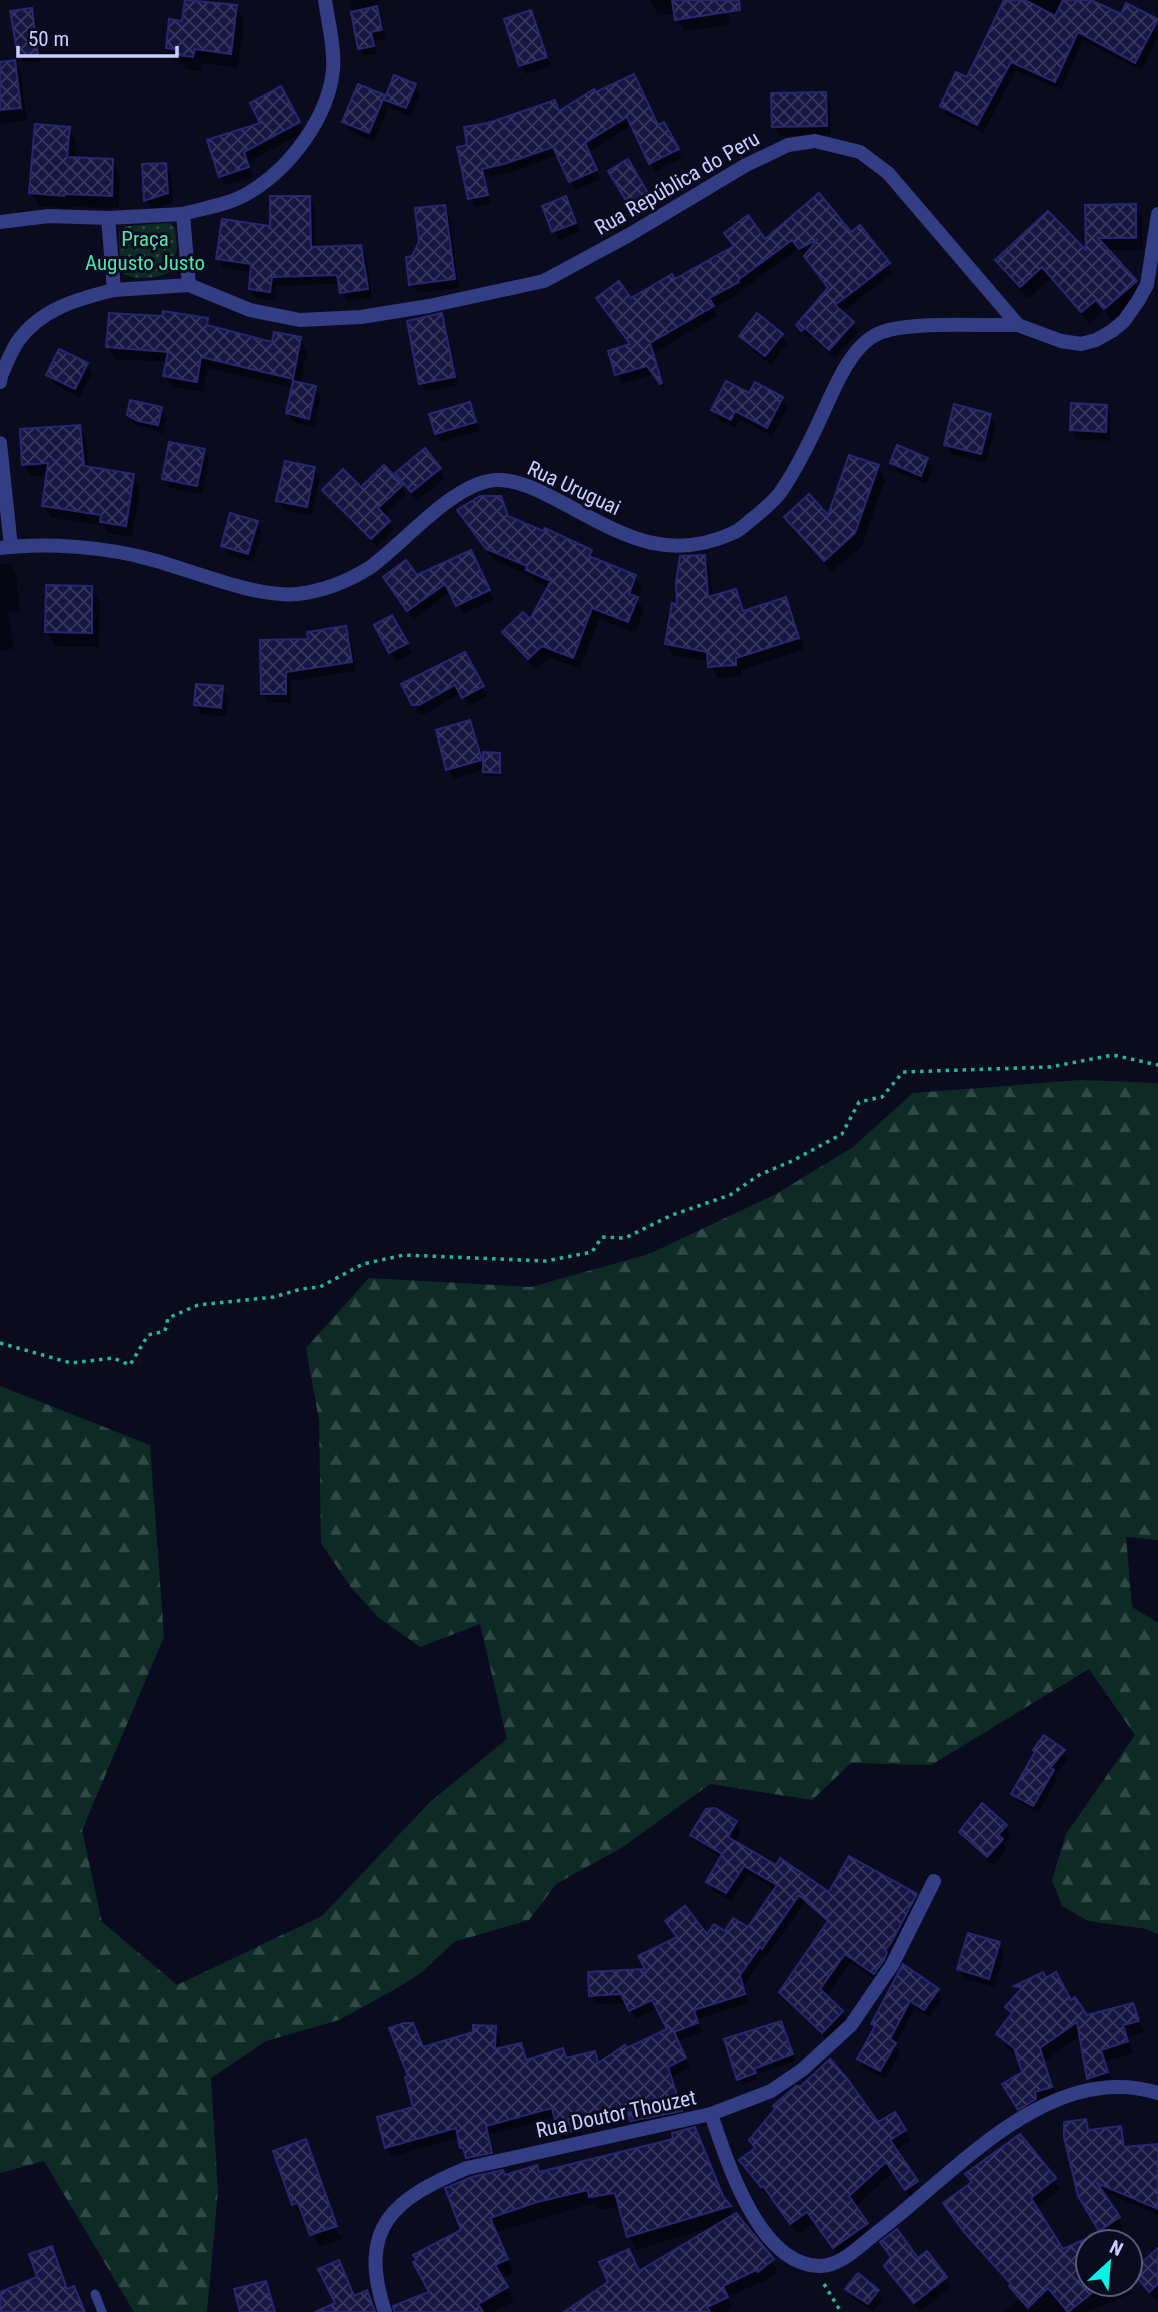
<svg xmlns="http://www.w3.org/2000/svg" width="1158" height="2312" viewBox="0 0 1158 2312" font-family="'Roboto Condensed',sans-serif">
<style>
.forest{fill:url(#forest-firs)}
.park{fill:url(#park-dots)}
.shadow{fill:#0007}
.building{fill:url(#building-cross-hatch);stroke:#292670;stroke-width:2}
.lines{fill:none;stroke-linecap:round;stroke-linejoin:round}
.path{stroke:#25b897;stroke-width:3.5;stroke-dasharray:3.5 5;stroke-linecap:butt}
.service{stroke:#333d83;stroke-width:9}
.minor{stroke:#333d83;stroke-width:14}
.tertiary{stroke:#333d83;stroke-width:14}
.labels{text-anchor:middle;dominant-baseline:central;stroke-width:6;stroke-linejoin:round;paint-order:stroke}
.street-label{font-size:21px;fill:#cacdff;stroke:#0b0b20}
.park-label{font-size:21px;fill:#4ee7a7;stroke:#0b0b20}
</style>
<defs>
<pattern id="forest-firs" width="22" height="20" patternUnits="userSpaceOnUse" patternTransform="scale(1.75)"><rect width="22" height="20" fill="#0e2a25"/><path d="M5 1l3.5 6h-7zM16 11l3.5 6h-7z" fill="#304846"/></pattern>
<pattern id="park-dots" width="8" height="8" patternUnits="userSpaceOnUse" patternTransform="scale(1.75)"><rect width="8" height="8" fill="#0e2a25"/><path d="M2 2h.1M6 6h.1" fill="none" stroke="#304846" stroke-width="1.8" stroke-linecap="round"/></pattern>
<pattern id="building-cross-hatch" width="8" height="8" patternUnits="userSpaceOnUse" patternTransform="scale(1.75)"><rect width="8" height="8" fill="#171642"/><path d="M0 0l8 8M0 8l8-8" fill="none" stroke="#37375e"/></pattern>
</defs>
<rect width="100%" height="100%" fill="#0b0b20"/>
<!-- forest -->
<path class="forest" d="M1081,1080L1158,1083V1540L1126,1537L1132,1607L1158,1623V1935L1147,1929L1088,1921L1062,1906L1052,1880L1066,1834L1135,1735L1089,1669L931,1765L851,1763L812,1800L710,1784L623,1847L556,1884L529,1920L454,1942L421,1973L397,1988L339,2020L266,2041L211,2078L218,2191L207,2312H134L44,2161L0,2173V1386L150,1445L164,1637L82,1830L102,1922L177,1985L322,1916L430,1802L507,1739L480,1624L420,1647L378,1617L350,1586L321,1543L319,1420L306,1348L369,1278L531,1287L649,1254L776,1194L853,1147L913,1093Z"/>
<!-- park -->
<path class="park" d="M170,223L175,229L177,247L172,270C161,279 132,281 120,272L119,232L126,226Z"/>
<!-- shadow -->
<g class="shadow">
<path d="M187,0L236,6L244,21L238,68L202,63L201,71L186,69L183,64L176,62L167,48L184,23Z"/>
<path d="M350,0H378L386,39L375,41L377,54L364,56L359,47Z"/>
<path d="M650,0H726L730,25L684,31L676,13L658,16Z"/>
<path d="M1006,0H1087L1121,16L1157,21L1158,38L1141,71L1083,40L1061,90L1016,71L983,133L947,115L942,106L967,79Z"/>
<path d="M31,10L36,18L41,62L24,63L19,55Z"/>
<path d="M530,12L551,66L526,74L521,65Z"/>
<path d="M14,62L21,74L27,120L0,124V63Z"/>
<path d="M415,85L420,95L411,117L392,109L389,105L374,142L350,131L344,122L383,96L386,101Z"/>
<path d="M280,88L304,132L248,162L253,177L226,185L220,176L263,124Z"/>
<path d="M594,92L658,127L664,124L682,158L655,172L633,125L589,152L601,179L575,190L559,155L509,173L486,178L491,204L475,207L470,198L469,146L488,125L554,102L560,112Z"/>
<path d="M825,94L830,103L831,135L779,136L774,126Z"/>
<path d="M69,129L76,142L75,159L112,160L119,173V208L71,207L70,209L39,206L31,193Z"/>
<path d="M627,162L653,205L636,215L611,172Z"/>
<path d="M165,165L171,174L173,203L151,210L146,201L144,166Z"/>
<path d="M309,197L314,207L315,248L360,247L366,256L372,298L347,302L342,293L340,284L276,286L275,301L256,298L251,289L252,272L223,268L218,259L272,228Z"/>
<path d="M566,198L580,232L559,240L554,231Z"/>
<path d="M1087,206H1135L1142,219L1143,250H1107L1135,282L1142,295L1113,321L1104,311L1090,324L1050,279L1029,299L1005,274L997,261L1087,255Z"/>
<path d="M444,207L450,216L459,288L417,293L411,284Z"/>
<path d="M851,234L888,264L893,273L841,313L852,323L858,332L835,358L811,337L808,339L798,325L829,289L798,249L742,290L743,292L713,308L717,316L654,353L666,391L653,374L622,384L610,352L632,345L631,300L764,241Z"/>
<path d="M441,315L446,323L458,385L426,392L421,383Z"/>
<path d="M206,320L211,328L274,344L300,339L307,351L300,384L315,388L321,397L314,427L293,422L288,413L293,388L207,368L203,392L172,387L165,376L168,362L115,359L108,347Z"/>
<path d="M781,335L787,344L771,365L747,345L741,336Z"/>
<path d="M87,365L92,374L80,397L54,384L48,375Z"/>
<path d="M756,385L782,399L788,408L772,436L740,420L736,428L719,420L713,410L750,395Z"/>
<path d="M469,404L480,431L442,442L436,433Z"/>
<path d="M1106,407L1111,416L1110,441L1077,440L1072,430Z"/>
<path d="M161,409L167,418L163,434L134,424L128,415Z"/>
<path d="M990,415L996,425L986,463L952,454L946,445Z"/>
<path d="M79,427L86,438L88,468L133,476L140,488L132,537L108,533L104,526L51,518L44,506L48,475L31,476L24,465Z"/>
<path d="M204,451L209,460L202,494L169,488L164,478Z"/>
<path d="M927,460L933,469L926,484L897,472L892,463Z"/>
<path d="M878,467L885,480L862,546L832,572L793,530L786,517L829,518Z"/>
<path d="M314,469L320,479L311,516L284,510L278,500Z"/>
<path d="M439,469L445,478L417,501L397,473Z"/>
<path d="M401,486L406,495L383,516L394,530L377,547L329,499L324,490Z"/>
<path d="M500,498L510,519L591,551L596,561L635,577L642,588L637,600L644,610L635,633L599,619L580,669L550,657L536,670L511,644L504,632L530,622L549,588L535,582L531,576L495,561L466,522Z"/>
<path d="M257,523L262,532L253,562L228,555L223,545Z"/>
<path d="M704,556L710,568L712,598L735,591L744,612L785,599L792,610L804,649L741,670L742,676L717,678L710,662L673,655L667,644Z"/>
<path d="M476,562L494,600L463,614L451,592L413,619L390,586Z"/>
<path d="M10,563L16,572L20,611L7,612L15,648L0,652V564Z"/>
<path d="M91,588L100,602L99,647L55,646L47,631Z"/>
<path d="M392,617L412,653L396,662L376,626Z"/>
<path d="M345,628L351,638L356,671L290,681L291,703H268L263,694L310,641Z"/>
<path d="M464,655L487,696L469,706L461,693L425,714H419L403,685Z"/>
<path d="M222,688L228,698L226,717L201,714L196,705Z"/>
<path d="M469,722L475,732L484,762L499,755L501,759V776H487L483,770L453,779L448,769Z"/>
<path d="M1063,1751L1068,1759L1055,1776L1057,1779L1038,1813L1017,1801L1013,1794Z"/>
<path d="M736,1822L741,1831L734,1843L830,1894L915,1895L921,1904L879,1982L850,1962L826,1997L842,2012L847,2021L828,2041L786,2001L781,1992L828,1924L805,1902L767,1956L765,1955L744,1985L749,2003L698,2019L702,2032L677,2041L690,2068L672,2077L685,2120L637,2129L630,2115L581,2128L583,2139L565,2143L560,2134L556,2117L489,2135L496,2162L473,2167L462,2148L460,2137L392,2157L386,2148L379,2118L415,2109L424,2049L495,2028L500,2036V2050L520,2045L527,2062L562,2050L568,2059L594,2053L600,2063L669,2030L658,2008L636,2019L627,2003L596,2004L591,1995L647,1971L707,1937L749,1929L776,1890L749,1874L731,1901L713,1891L708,1882L722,1858L698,1844L693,1835Z"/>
<path d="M1006,1826L1011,1836L1004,1844L1007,1850L993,1865L967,1842L961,1832Z"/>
<path d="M998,1943L1004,1953L994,1987L965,1979L959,1969Z"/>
<path d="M904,1966L937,1990L942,1999L929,2018L915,2008L895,2045L900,2053L885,2079L864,2068L859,2059L876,2028L873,2024Z"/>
<path d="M1046,1980L1086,2017L1133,2005L1144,2032L1128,2037L1133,2053L1106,2061L1113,2084L1096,2089L1089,2078L1081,2035L1045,2061L1057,2099L1026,2120L1005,2085L1024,2072L1019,2057L1005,2046L998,2034L1012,2016L1007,2007L1020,1993L1016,1987Z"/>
<path d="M784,2029L795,2061L756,2075L758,2079L742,2085L726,2040Z"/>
<path d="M894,2114L911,2141L895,2151L922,2192L912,2199L893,2172L855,2207L873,2234L840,2257L815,2222L798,2234L770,2195L768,2197L741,2161L878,2124Z"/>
<path d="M1085,2121L1091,2132L1120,2128L1125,2137L1127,2149L1156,2146L1158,2142V2215L1099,2190L1123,2227L1106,2238L1108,2242H1088V2284H1128L1133,2293L1086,2312H1003L1019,2299L1012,2286L972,2242L950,2213L973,2183L967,2174L1020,2136L1060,2189L1036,2208L1062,2252L1103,2234L1080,2195Z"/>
<path d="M694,2129L702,2143L727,2204L778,2271L765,2281L727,2297L732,2308L724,2312H573L713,2227L636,2250L629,2236L621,2206L599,2210L595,2203L496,2232L514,2273L501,2279L514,2301L495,2312H409L432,2293L463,2230L505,2177L536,2167L540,2173L675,2141Z"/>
<path d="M305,2141L312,2153H309L338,2235L341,2234L343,2239L319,2247L305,2216L301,2218L293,2204Z"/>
<path d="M1158,2251V2298L1155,2300L1134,2271Z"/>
<path d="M927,2254L951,2287L920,2312L886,2267L918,2261Z"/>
<path d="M265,2283L270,2292L276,2312H242Z"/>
<path d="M847,2289L878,2292L883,2301L873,2312L852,2298Z"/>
</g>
<!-- building -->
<g class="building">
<path d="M185,0L237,5L231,54L195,49L193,57L176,55L177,50L166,48L169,19L182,21Z"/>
<path d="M672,0H739L740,10L675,20Z"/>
<path d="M1004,0H1025L1055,16L1063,0H1091L1121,14L1126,3L1158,19L1135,63L1078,32L1055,82L1011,62L977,125L940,106L956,72L967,77Z"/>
<path d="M377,6L382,30L371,32L374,46L358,49L351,12Z"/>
<path d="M32,8L38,54L18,56L10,11Z"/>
<path d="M531,10L547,57L519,66L504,19Z"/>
<path d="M15,60L21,108L0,110V62Z"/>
<path d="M634,74L658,125L664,122L679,149L649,164L627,117L585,143L597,170L569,182L553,147L504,164L482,169L488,195L468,199L457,147L467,145L464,127L488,123L555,100L559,111L594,89L596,92Z"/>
<path d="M394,75L416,84L406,108L384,100Z"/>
<path d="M358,84L385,95L369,133L342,122Z"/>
<path d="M281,86L300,122L244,152L249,167L219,177L207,140L260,123L250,103Z"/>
<path d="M826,92L827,126L772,127L771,93Z"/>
<path d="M35,124L70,127L67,157L113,159L112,196L64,194V196L29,193Z"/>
<path d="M628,159L649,195L630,207L608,171Z"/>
<path d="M166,163L168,193L144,201L142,164Z"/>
<path d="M819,193L851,232L860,225L890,263L835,305L854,322L829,350L805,328L801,331L796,325L828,288L804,256L818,239L799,249L792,240L738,280L739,282L709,298L714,306L650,343L662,383L660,384L647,366L615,375L608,351L630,344L596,298L619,281L631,298L672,274L675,279L734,246L724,233L748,215L765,239Z"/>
<path d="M270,196H310L311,247L361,245L368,289L340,293L337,275L272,277L270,292L249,289L251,264L216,259L222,219L270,226Z"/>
<path d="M566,196L576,223L552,232L542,206Z"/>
<path d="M1136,204V238H1098L1137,281L1104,309L1096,300L1081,312L1042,267L1020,287L995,260L1048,211L1086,250L1085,205Z"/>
<path d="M445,205L455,279L409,285L406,257L412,256L419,242L415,208Z"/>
<path d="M163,311L208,318L207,325L272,342L274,332L301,337L293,379L201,357L197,382L163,376L168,352L106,347L109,313L162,316Z"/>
<path d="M442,313L455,377L419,384L407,321Z"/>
<path d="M757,313L783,334L765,356L739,336Z"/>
<path d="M59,349L88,363L75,389L46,375Z"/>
<path d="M293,381L316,386L309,419L286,413Z"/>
<path d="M726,381L749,393L755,382L783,397L767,428L735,411L731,420L711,410Z"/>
<path d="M130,400L162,407L158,425L138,421L127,415Z"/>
<path d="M470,402L476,422L435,434L429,414Z"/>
<path d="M1071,403L1107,405L1106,432L1070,430Z"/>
<path d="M954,404L991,414L981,454L944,445Z"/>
<path d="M80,425L84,466L134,474L126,526L100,522L101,515L42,506L48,463L22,465L20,429Z"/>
<path d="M169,442L205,449L197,486L162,479Z"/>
<path d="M897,445L928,458L921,476L890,463Z"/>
<path d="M425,448L441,468L411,492L395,473Z"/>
<path d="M849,455L879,465L855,533L824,561L784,517L809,494L828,515Z"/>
<path d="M285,461L315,467L307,507L276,501Z"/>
<path d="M384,465L403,485L378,508L390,521L371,539L322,490L343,469L361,487Z"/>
<path d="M480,496H501L508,516L543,531L545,528L592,550L589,556L636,575L629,594L638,597L628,622L592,608L573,658L542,646L528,659L502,632L523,612L530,619L551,581L526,570L527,566L486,549L457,510Z"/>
<path d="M230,513L258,521L248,554L221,546Z"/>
<path d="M471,550L490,590L456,606L445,584L407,611L383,577L406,560L417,575Z"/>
<path d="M705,555L708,597L736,589L743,611L786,597L799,638L736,658V665L708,667L707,652L665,644L672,603L677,604L676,583L680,556Z"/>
<path d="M46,585L92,586V633L45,632Z"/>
<path d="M392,615L408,643L389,653L374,625Z"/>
<path d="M346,626L352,662L286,672V694H261L260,640L308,639L307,632Z"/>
<path d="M465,652L484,686L462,698L455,685L419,705H412L401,684Z"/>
<path d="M196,684L223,686L221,708L194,705Z"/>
<path d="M470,720L482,760L446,770L436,730Z"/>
<path d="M483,752L500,753V773L483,772Z"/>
<path d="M1044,1735L1065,1750L1050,1768L1054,1770L1033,1806L1011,1794L1035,1752L1033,1750Z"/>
<path d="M982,1803L1007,1825L998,1835L1003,1839L987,1857L959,1832Z"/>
<path d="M715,1808L737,1821L728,1837L776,1865L780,1858L829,1892L849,1856L917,1894L891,1943L885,1950L887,1952L884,1960L874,1974L845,1954L820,1989L843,2011L822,2033L779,1992L828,1921L799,1895L762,1949L760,1947L740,1975L745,1994L694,2010L698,2023L674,2032L686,2058L668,2067L682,2111L630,2121L626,2106L577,2119L579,2130L558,2134L552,2108L486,2126L492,2153L466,2158L463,2148H460L456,2128L385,2148L377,2117L413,2107L405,2077L408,2076L389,2028L404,2023H413L423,2047L473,2032V2025L496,2026L495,2049L521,2043L526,2060L563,2048L566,2058L595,2051L598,2063L625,2045L627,2048L667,2029L652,2000L629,2011L621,1994L589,1996L588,1972L645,1969L638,1956L677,1937L665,1921L685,1906L707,1934L714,1924L725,1931L733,1918L748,1927L777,1885L744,1866L726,1893L706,1882L722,1854L690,1835L706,1809Z"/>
<path d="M968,1933L1000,1942L989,1979L957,1969Z"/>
<path d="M903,1964L939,1989L924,2010L910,2001L890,2039L896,2043L880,2071L857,2059L875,2026L871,2024Z"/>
<path d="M1043,1972L1046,1978L1056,1972L1071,2000L1075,1997L1087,2015L1133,2003L1139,2021L1123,2025L1128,2041L1101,2050L1108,2072L1087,2079L1077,2022L1040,2048L1052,2087L1035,2092L1036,2099L1018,2110L1002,2084L1022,2072L1014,2048L996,2034L1012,2013L1005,2007L1022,1988L1014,1986Z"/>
<path d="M781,2021L793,2054L754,2069L756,2073L737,2080L724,2039Z"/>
<path d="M830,2059L846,2077L878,2122L895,2112L906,2130L890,2140L918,2181L905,2190L886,2162L849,2196L868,2223L833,2248L807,2212L790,2224L763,2186L761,2187L739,2160L755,2148L749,2140L775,2109L773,2106L796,2086H801Z"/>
<path d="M1086,2119L1088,2130L1121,2126L1124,2147L1158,2144V2209L1097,2183L1120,2217L1099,2231L1078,2196L1064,2137V2122Z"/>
<path d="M695,2127L723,2196L731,2206L627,2237L615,2193L589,2197L588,2190L537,2202L490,2218L508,2259L495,2265L508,2287L478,2304L483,2312H394L393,2306L429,2292L413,2262L417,2260L413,2255L461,2230L445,2188L472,2177L503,2170L505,2175L537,2165L539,2172L673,2139L672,2133Z"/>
<path d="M1020,2134L1056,2178L1031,2198L1063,2249L1088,2238V2284H1103L1068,2312L1048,2288L1028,2308L1009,2286L1011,2284L964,2232L943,2203L972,2182L965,2174Z"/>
<path d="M306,2139L337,2226L310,2235L298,2203L292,2205L273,2151Z"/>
<path d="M736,2213L774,2259L758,2272L756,2270L723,2286L728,2297L707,2307L710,2312H564L608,2282L599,2262L629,2249L639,2271Z"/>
<path d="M897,2229L918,2258L927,2251L947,2277L914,2303L884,2266L891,2257L880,2242Z"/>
<path d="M52,2246L67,2289L74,2286L85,2312H0V2292L37,2277L29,2254Z"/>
<path d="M1158,2248V2284L1149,2292L1132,2271Z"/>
<path d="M339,2260L354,2296L367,2290L375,2312H315L335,2303L318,2269Z"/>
<path d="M858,2273L879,2290L868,2304L845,2289Z"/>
<path d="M266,2281L275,2312H240L234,2289Z"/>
</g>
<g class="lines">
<!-- path -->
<g class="path">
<path d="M0,1343L71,1363L113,1358L130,1365L148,1335L165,1331L168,1318L198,1305L274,1297L301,1289L320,1287L363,1264L404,1255L546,1261L592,1252L602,1237L625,1238L672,1215L730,1195L759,1175L792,1161L842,1134L859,1102L882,1097L903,1072L1050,1067L1113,1055L1158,1065"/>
<path d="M824,2284L841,2312"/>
</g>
<!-- service -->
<path class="service" d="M95,2294L102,2312"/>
<!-- minor -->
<g class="minor">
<path d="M183,214C204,208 232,204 250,192C290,168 328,118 333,70C335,48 328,22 325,0"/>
<path d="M0,222L49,216L108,218L183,214L189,285L114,290L108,218"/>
<path d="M189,285L250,310L300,320L361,317L429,306L544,281L629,235L746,165L788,145L815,141L860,152L888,173L1018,325L1061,341L1081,344L1096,340L1112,331L1124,321L1138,301L1147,285L1158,214"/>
<path d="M0,382L1,376C6,365 11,351 18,341C41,309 77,299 114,290"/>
<path d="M0,443L11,547"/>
<path d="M0,548C46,542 108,547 153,560C194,571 256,598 297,594C323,591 347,582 369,568C402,546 456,478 500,480C522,481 542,492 561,502C620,533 665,564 733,533C740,530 746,524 752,519C762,511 775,501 782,490C795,471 806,449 816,428C831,398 848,344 882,332C915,321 981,326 1018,325"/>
<path d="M711,2114L771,2091L802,2070L851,2025L892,1965L934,1881"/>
</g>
<!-- tertiary -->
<path class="tertiary" d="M385,2312C357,2227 393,2199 467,2168L711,2114C727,2161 759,2266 820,2266C841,2266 859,2246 875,2234C954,2175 1048,2059 1158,2093"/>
</g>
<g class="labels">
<!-- street labels -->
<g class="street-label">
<text transform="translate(677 183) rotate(-30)">Rua República do Peru</text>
<text transform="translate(574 488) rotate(25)">Rua Uruguai</text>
<text transform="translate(616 2114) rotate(-12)">Rua Doutor Thouzet</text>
</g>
<!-- park labels -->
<g class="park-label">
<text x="145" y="239">Praça<tspan x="145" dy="24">Augusto Justo</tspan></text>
</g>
</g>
<!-- north arrow -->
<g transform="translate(1109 2263) rotate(26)"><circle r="33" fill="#0b0b20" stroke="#575979" stroke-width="2"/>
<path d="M0-5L12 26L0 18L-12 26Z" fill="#00f5e5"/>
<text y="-10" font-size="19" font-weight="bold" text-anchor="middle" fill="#cacdff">N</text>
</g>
<!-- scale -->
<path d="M18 46v10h159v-10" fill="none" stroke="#cacdff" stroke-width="3.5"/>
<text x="28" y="46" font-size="21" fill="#cacdff" stroke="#0b0b20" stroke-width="5" paint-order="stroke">50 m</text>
</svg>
